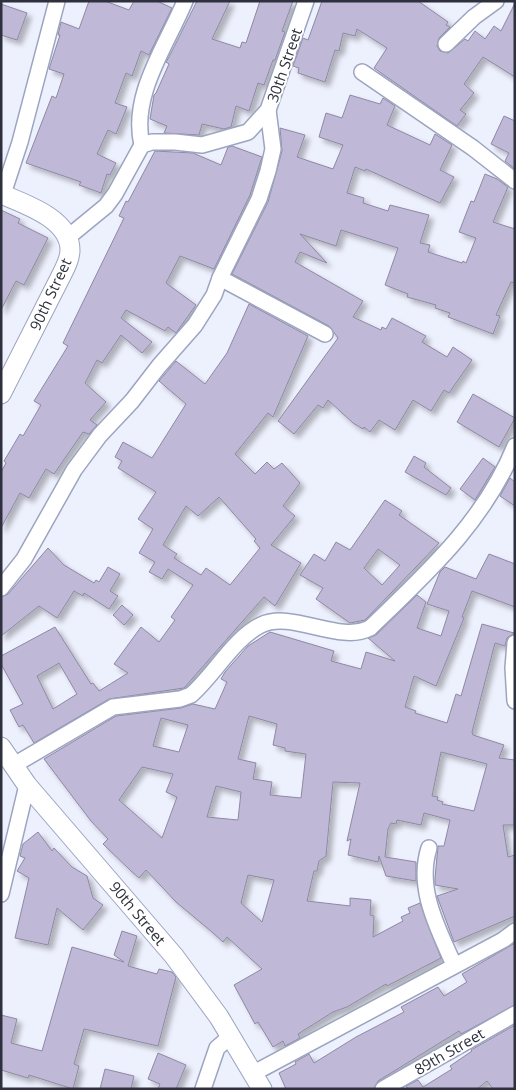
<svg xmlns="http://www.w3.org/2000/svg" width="516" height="1090" viewBox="0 0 516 1090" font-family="'Open Sans',sans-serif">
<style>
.building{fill:#bfb8d6;stroke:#8e88a4;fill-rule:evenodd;filter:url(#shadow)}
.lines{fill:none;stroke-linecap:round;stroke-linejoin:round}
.minor-casing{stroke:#9ca4c0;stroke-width:18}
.tertiary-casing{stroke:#9ca4c0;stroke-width:21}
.minor{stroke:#fff;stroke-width:15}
.tertiary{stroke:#fff;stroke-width:19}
.labels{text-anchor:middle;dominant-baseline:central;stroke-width:4;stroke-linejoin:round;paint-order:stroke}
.street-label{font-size:15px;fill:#2e313d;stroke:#fff}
</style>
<defs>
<filter id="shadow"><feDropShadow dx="4.5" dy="4.5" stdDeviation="2.5" flood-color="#0004"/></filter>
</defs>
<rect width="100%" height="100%" fill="#edf0fd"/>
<!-- building -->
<g class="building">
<path d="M89,1H105L129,10L134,1H157L172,8L149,55L141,51L132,76L126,73L115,103L127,107L116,134L108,130L97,154L116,163L110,175L107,174L101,193L79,185L81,182L26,163L52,96L56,98L64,74L49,69L60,35H58L61,22L79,29Z"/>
<path d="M197,1H230L212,39L240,48L242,42L246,43L260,1H293L282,31L285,32L275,60H273L264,85L258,83L249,111L236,106L231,127L224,129L202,124L199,135L164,133L167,126L150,119L154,95L156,93L169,64L166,62L169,57Z"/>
<path d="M322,1H418L448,22L446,25L450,27L439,38L437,46L440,51L448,53L465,39L468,41L475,31L485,39L494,26L501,31L515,3V77L483,57L464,84L474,93L460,110L466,114L457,126L374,68L387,48L357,29L355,36L343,33L339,51L335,50L325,82L298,73L299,68L293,66L303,38L308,40Z"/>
<path d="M1,4L27,13L17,40L1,35Z"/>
<path d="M350,95L380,104L383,98L395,106L387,125L430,145L435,134L452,145L440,170L454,177L440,203L366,169L365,171L355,167L347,193L364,198L363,203L388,211L390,205L429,215L420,243L430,245L428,252L462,263L463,261L466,263L476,238L459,232L471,201L474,202L485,174L497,179L508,187L493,222L515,229V283L511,282L496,315L500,316L493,334L448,317L450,313L435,308L436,305L407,297L408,294L385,285L398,248L341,230L336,246L300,234L327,263L300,252L295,262L363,301L353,317L381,330L382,327L386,329L392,318L426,336L422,342L447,357L453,347L472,360L449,393L444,390L431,411L413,400L395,430L379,420L370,432L364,427L363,429L353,423L328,400L323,408L318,405L294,434L278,421L338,338L329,326L232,274L268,202L282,151L280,128L305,135L297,157L333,169L343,145L319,137L326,113L342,118Z"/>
<path d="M504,116L515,121V169L505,161L509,153L491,144Z"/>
<path d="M232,146L262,157L250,195L214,269L180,256L166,283L196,305L176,333L168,327L165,331L126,310L121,318L152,342L142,353L121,335L102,363L97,360L85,383L106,402L90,420L97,425L89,434L83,432L54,474L46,469L29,498L20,493L1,528V472L6,463L4,461L20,434L23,436L41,405L34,401L68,346L63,343L124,218L119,216L126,201L128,202L155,151L193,153L221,165L228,147Z"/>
<path d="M1,210L20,219L18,223L48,238L24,285L16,281L1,310Z"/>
<path d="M249,304L308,336L273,417L268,413L235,454L255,474L267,462L274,469L282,463L300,483L283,506L295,516L271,545L301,563L275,606L264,597L184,688L109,699L34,743L23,725L19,727L10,710L23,704L1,664V656L55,627L91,684L93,683L99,691L128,673L114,664L141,627L159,642L175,620L171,617L193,585L168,569L162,579L149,572L155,562L139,553L153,529L138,519L156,492L118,468L122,461L115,457L123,442L152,458L186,404L159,381L176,361L205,384L227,353ZM219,497L256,539L254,541L260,548L230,585L206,568L201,575L174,558L177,554L163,545L186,506L198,516ZM59,663L77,694L53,709L37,676Z"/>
<path d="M473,394L515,418L499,447L457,422Z"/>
<path d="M414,456L426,463L424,467L451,488L446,495L405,472Z"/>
<path d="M483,458L495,467L475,500L460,489Z"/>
<path d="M510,478L515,482V506L500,496Z"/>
<path d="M385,500L402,511L399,515L439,543L365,620L350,623L316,599L323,588L300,575L314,554L325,561L336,542L350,550ZM378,549L400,565L382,585L364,568Z"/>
<path d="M48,548L64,565L94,583L96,580L99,582L108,567L120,574L110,591L118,596L109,609L84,593L83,596L74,591L57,618L39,606L1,636V597L8,594Z"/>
<path d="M489,554L515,564V607L472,591L462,617L464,618L436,686L414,676L405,707L416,711L415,713L447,723L456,694L461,696L482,624L514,633L507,638L505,646L495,643L472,732L473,735L504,745L499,758L515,760L514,825H503L508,857L515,855V916L454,942L437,896L458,889L435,885V878L438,846H444L450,820L424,813L421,825L397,820L396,824L391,823L388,829L385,857L416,862V881L386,876L379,856L378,862L348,855L351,839L347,841L360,783L333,782L326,856L319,861L317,871H314L307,901L350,906V898L371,900L370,915L374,916L373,937L403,921L401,917L410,913L408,908L420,903L441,958L387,986L386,984L347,1007L333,1012L298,1034L300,1038L285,1046L283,1041L273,1047L258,1022L255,1024L234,985L262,969L227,937L223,942L212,932L176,902L146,870L139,878L131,871L103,844L108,839L91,821L44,759L116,716L181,708L193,704L215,709L227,682L221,679L225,672L248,646L270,632L334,651L331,661L361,669L366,652L395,661L368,638L376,635L417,595L426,602L417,628L441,636L449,611L427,604L440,572L445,567L476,579ZM249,716L277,724L273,745L285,748V751L306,754L301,798L270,795L272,782L253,779L256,763L238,759ZM161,718L188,725L179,752L153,746ZM441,752L487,764L474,811L442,804L443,802L437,800L438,797L432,796ZM142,767L173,774L166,792L177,797L162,838L119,800ZM216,786L241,792L238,820L207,817ZM248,875L274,880L262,922L241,903Z"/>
<path d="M122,605L133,615L124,625L113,615Z"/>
<path d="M38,832L52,851L54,848L72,867L87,876L93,898L103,905L83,930L57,908L48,945L15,938L29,878L17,871L25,858L20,856L23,844Z"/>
<path d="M122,931L137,936L128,966L157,974L159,969L172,972L176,977L158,1046L84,1029L74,1064L79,1066L73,1089L29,1075L28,1078L1,1070V1015L17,1019L11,1043L42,1051L72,947L124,962L114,955Z"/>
<path d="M515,943V1005L461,1034L459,1031L378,1081L374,1089H286L279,1073L296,1064L295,1062L309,1054L314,1063L356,1037L404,1012L401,1007L438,987L444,996L467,982L462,974Z"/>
<path d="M515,1025V1089H493L487,1081L477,1089H408L406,1086L418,1080L423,1087L452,1069L450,1066L472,1051L471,1050Z"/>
<path d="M158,1053L186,1065L176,1089H158L160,1084L148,1079Z"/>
<path d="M105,1069L134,1076L131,1089H100Z"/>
</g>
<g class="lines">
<defs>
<g id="minor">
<path d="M446,44L474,17L496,1"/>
<path d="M362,72L473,148L515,181"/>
<path d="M142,145C130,95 167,45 185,1"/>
<path d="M3,194L20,142L57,1"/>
<path d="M67,238L106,206L115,194L142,145L152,142H175L202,145L248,132L268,110L306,1"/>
<path d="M220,278L325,334"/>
<path d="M1,588L24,559L74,470L100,435L132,401L159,366L195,325L214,295L220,278L259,199L268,171L273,149L268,110"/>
<path d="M515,643L513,668L515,701"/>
<path d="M14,765L113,707L180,699L191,695C214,675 234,638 261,625C292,610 339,644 370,628C427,573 484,522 515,446"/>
<path d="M429,848C416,889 438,928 454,965"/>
<path d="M1,894L27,785"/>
<path d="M254,1073L503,940L515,931"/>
<path d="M203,1089L217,1048L231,1036"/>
<path d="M383,1089L515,1014"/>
</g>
<g id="tertiary">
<path d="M1,194C25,204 70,219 70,250C70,259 65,268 61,276L1,394"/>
<path d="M1,747L27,785L174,956L219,1017L262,1089"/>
</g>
</defs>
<!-- minor casing -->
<use href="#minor" class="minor-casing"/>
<!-- tertiary casing -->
<use href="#tertiary" class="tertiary-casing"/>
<!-- minor -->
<use href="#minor" class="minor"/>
<!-- tertiary -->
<use href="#tertiary" class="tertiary"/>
</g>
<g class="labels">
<!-- street labels -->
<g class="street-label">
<text transform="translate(284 65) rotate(-71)">30th Street</text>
<text transform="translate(50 294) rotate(-65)">90th Street</text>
<text transform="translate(138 913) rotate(50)">90th Street</text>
<text transform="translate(449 1051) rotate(-30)">89th Street</text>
</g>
</g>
<!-- border -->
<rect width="516" height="1090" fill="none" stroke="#2e313d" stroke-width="5"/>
</svg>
